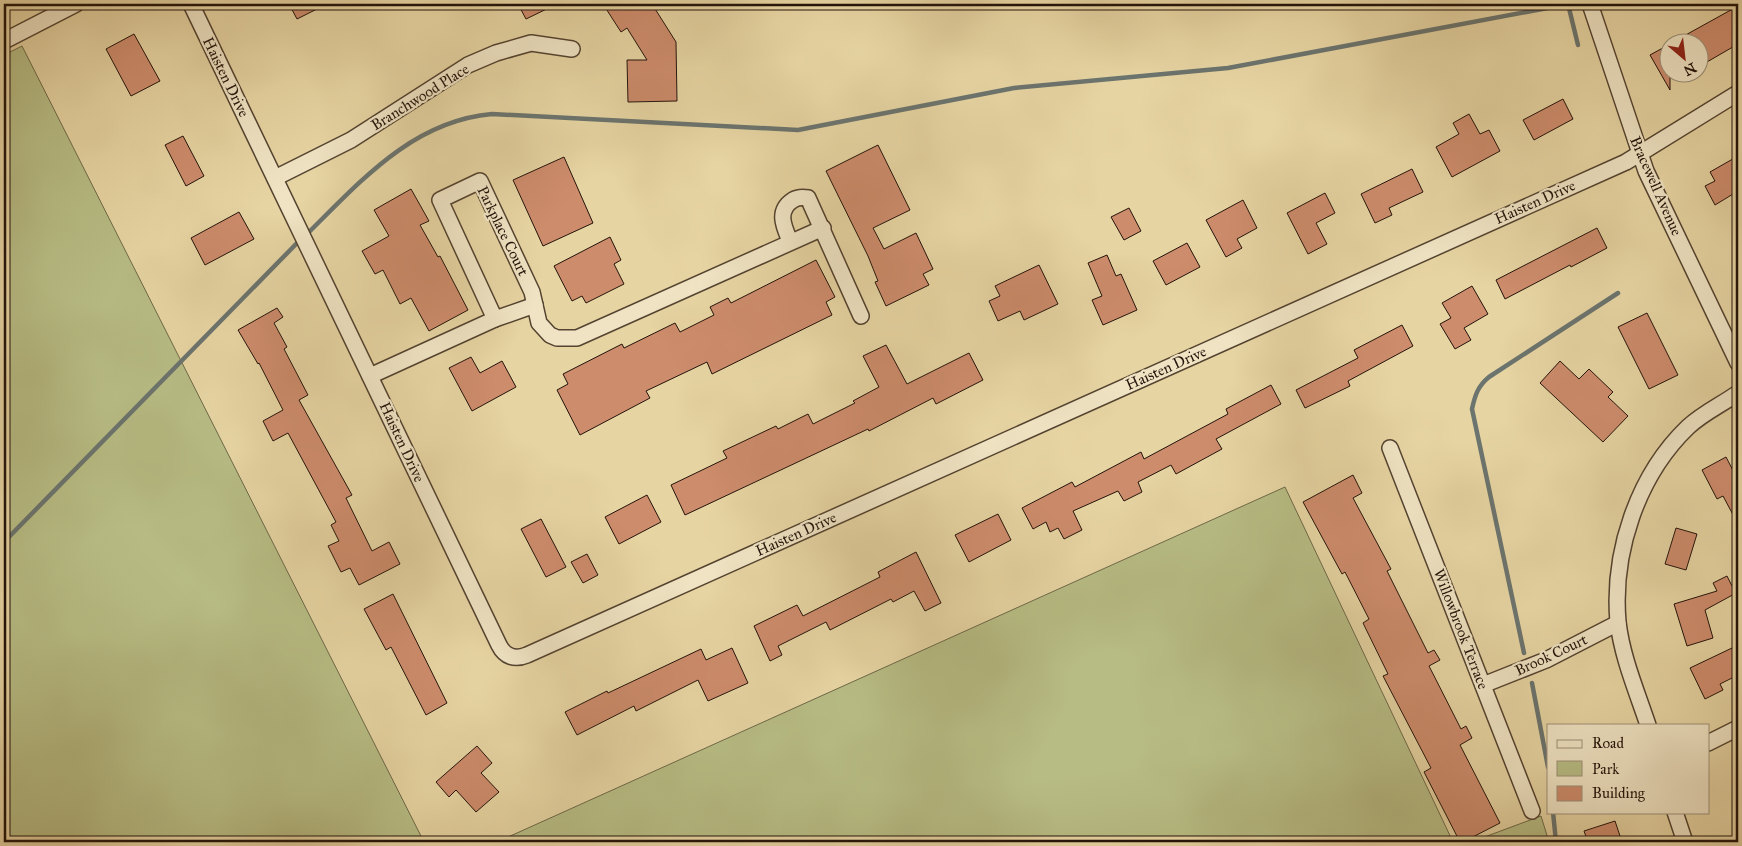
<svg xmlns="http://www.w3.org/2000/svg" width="1742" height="846" viewBox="0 0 1742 846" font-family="'IM FELL Great Primer',serif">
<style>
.green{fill:#b7bc84;stroke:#6d6847}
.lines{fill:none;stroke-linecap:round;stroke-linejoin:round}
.stream{stroke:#6b746e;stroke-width:4.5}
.building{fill:#cd8c6c;stroke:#23130a}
.minor-casing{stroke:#544330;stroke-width:18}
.minor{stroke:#efe3c3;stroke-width:15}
.labels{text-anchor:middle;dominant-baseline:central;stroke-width:4.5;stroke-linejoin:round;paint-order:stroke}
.street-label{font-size:15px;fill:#23130a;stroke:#efe3c3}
</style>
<rect width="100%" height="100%" fill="#e6d4a2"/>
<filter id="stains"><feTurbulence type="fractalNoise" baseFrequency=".004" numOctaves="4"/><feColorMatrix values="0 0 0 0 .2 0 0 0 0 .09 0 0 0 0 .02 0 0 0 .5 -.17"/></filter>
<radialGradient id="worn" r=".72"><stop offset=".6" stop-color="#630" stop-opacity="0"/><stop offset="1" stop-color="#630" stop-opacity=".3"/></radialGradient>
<!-- green -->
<g class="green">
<path d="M22,46L424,842H4V55Z"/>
<path d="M1285,487L1453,842H497Z"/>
<path d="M1541,816L1549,842H1471Z"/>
</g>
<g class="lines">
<!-- stream -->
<g class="stream">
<path d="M1568,4L1578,45"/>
<path d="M306,235C360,182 412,121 492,114L798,130L1014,88L1228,68L1569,4"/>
<path d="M4,542L300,240"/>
<path d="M1524,653L1472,409C1475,395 1478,386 1489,377L1618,293"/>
<path d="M1532,683L1548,767"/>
<path d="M1553,812L1556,842"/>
</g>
</g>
<!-- building -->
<g class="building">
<path d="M289,4H327L297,19Z"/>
<path d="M518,4H557L526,19Z"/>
<path d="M603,4H652L676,42L677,101L628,102L627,60H647L627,28L621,32Z"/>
<path d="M1738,6V44L1700,66V42H1673Z"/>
<path d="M134,34L160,81L131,96L106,49Z"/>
<path d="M1670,44V90L1650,55Z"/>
<path d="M1563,99L1573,119L1534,140L1523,120Z"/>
<path d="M1469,114L1480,134L1489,130L1500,151L1452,177L1436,147L1459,134L1453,123Z"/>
<path d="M183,136L204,176L186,186L165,145Z"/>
<path d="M878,145L910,210L873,228L884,249L916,233L933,269L923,274L929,285L886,306L875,282L878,281L868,256L826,171Z"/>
<path d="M1738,156V191L1715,205L1705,186L1715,181L1710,172Z"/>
<path d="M564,157L593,223L543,246L513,180Z"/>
<path d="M1412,169L1423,192L1389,208L1392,215L1375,223L1361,194Z"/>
<path d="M411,189L429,221L420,225L438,257L440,256L468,310L429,331L411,298L400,304L383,270L375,274L362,251L389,236L374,210Z"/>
<path d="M1325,193L1335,213L1316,223L1327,244L1308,254L1287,213Z"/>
<path d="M1243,200L1257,228L1237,239L1242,248L1226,257L1206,220Z"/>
<path d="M1129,208L1141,231L1124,240L1111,217Z"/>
<path d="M239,212L254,239L205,265L191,238Z"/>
<path d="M1597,228L1607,248L1571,267L1570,265L1505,299L1496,280Z"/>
<path d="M610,237L621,260L614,264L624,284L586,303L582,296L572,301L554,266Z"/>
<path d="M1187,243L1200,267L1166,285L1153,261Z"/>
<path d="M1107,255L1116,276L1121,274L1137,310L1103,325L1092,300L1102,296L1088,263Z"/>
<path d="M816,260L835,297L826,302L832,315L712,374L707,362L646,391L650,398L580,435L557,390L568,384L563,374L622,344L624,348L675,323L680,332L714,315L710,307L728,298L731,303Z"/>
<path d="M1039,265L1058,304L1024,320L1020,311L998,321L989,301L1000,296L995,286Z"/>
<path d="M1472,286L1488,314L1464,328L1471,340L1455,349L1440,324L1451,318L1442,303Z"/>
<path d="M277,308L283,317L274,323L287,347L284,349L308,395L299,400L352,495L346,498L372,551L389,542L400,564L359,585L350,568L341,572L328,546L339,541L331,525L336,522L288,433L273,441L263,421L283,410L259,363L258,364L238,330Z"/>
<path d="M1647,313L1678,375L1649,389L1618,327Z"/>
<path d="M1402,325L1413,346L1348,381L1350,386L1305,408L1296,390L1358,358L1354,350Z"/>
<path d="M886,345L907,384L969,353L983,380L936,404L933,398L869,431L868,429L685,515L671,485L727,458L723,451L776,426L778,429L808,414L813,424L855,403L853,401L879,387L863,356Z"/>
<path d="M471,357L480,373L502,361L516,387L472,411L449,368Z"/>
<path d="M1560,361L1579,379L1589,369L1613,392L1608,397L1628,416L1603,442L1540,383Z"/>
<path d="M1271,385L1281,404L1216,439L1222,449L1176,474L1171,465L1138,482L1142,492L1124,501L1118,491L1073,511L1082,530L1064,539L1058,528L1050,532L1046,522L1033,529L1022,508L1072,482L1075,487L1141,452L1144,459L1228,414L1226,409Z"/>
<path d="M1726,457L1738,480V524L1723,496L1717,499L1702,470Z"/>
<path d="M1353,475L1362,493L1353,498L1391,569L1387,571L1428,653L1434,650L1440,660L1429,666L1461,729L1466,726L1472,738L1460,745L1500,823L1463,842H1460L1424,772L1431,768L1383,676L1388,674L1363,623L1369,619L1345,572L1342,574L1303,502Z"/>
<path d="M647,495L661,522L619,544L605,517Z"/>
<path d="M998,514L1011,540L969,562L955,535Z"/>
<path d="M541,519L566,567L546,577L521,529Z"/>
<path d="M1676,528L1697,534L1686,570L1665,564Z"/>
<path d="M916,552L941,603L925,611L914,591L893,602L891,599L830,630L826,622L778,646L782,655L770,661L754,626L797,605L803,616L880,577L878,572Z"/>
<path d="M587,554L598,575L583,583L571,562Z"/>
<path d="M1727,576L1732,586L1738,584V592L1705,610L1713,638L1687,646L1674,604L1717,591L1713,583Z"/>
<path d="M393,594L447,703L426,715L391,647L386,650L364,609Z"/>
<path d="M732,648L748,683L708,701L698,680L636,711L634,706L577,735L565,712L607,691L608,693L701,649L706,660Z"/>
<path d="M1732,648L1738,661V675L1720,684L1723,690L1705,699L1690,668Z"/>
<path d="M477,746L492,763L481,773L499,792L476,812L456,790L449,797L436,782Z"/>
<path d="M1615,821L1622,842H1588L1584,831Z"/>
</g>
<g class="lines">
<defs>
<g id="minor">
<path d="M191,4L499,645C505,657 515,660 527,655L1626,162L1738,93"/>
<path d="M1590,4L1646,171L1738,363"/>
<path d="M4,41L76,4"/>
<path d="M275,178L351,140L468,65L496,53L531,43L572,49"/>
<path d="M790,241C784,227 776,211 793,200C798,197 802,197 808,198L861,316"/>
<path d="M495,319L440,200L480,181L532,292L539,323L550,335L557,338H577L823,228"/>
<path d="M370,376L495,319L535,305"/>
<path d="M1390,448L1532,811"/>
<path d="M1483,685L1546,660L1618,623"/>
<path d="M1648,725C1637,692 1622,657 1618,622C1612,553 1637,476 1688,427C1703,413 1721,405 1738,393"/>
<path d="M1708,743L1738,728"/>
<path d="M1675,812L1685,842"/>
</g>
</defs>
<!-- minor casing -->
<use href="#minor" class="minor-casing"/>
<!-- minor -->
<use href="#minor" class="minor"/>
</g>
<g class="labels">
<!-- street labels -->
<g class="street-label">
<text transform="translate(226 77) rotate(64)">Haisten Drive</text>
<text transform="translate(420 97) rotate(-32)">Branchwood Place</text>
<text transform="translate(1656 186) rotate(66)">Bracewell Avenue</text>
<text transform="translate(1535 202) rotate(-24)">Haisten Drive</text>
<text transform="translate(503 231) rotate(64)">Parkplace Court</text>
<text transform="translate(1166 368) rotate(-24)">Haisten Drive</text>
<text transform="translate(402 442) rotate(65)">Haisten Drive</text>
<text transform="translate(796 534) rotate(-24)">Haisten Drive</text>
<text transform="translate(1461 629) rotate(69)">Willowbrook Terrace</text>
<text transform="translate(1551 655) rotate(-25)">Brook Court</text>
</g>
</g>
<!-- margin -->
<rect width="1742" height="846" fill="none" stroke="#e6d4a2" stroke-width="20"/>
<rect x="5" y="5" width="1732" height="836" fill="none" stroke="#23130a" stroke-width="2.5"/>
<rect x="10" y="10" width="1722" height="826" fill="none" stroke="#23130a"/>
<!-- legend -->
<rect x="1547" y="724" width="162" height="90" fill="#efe3c3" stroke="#9d9079"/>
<rect x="1557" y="740" width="25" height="8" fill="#efe3c3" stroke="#9d9079"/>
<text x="1592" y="748" font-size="15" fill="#23130a">Road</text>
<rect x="1557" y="761" width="25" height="15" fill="#b7bc84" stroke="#9d9079"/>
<text x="1592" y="774" font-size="15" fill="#23130a">Park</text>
<rect x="1557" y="786" width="25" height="15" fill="#cd8c6c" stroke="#9d9079"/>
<text x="1592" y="798" font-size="15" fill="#23130a">Building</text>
<!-- north arrow -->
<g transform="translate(1684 58) rotate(152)"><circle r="24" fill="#efe3c3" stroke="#9d9079"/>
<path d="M0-4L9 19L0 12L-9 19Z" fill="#8f2418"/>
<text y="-8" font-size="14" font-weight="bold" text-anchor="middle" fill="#23130a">N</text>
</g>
<rect width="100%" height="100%" filter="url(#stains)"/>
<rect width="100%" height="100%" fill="url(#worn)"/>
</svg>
